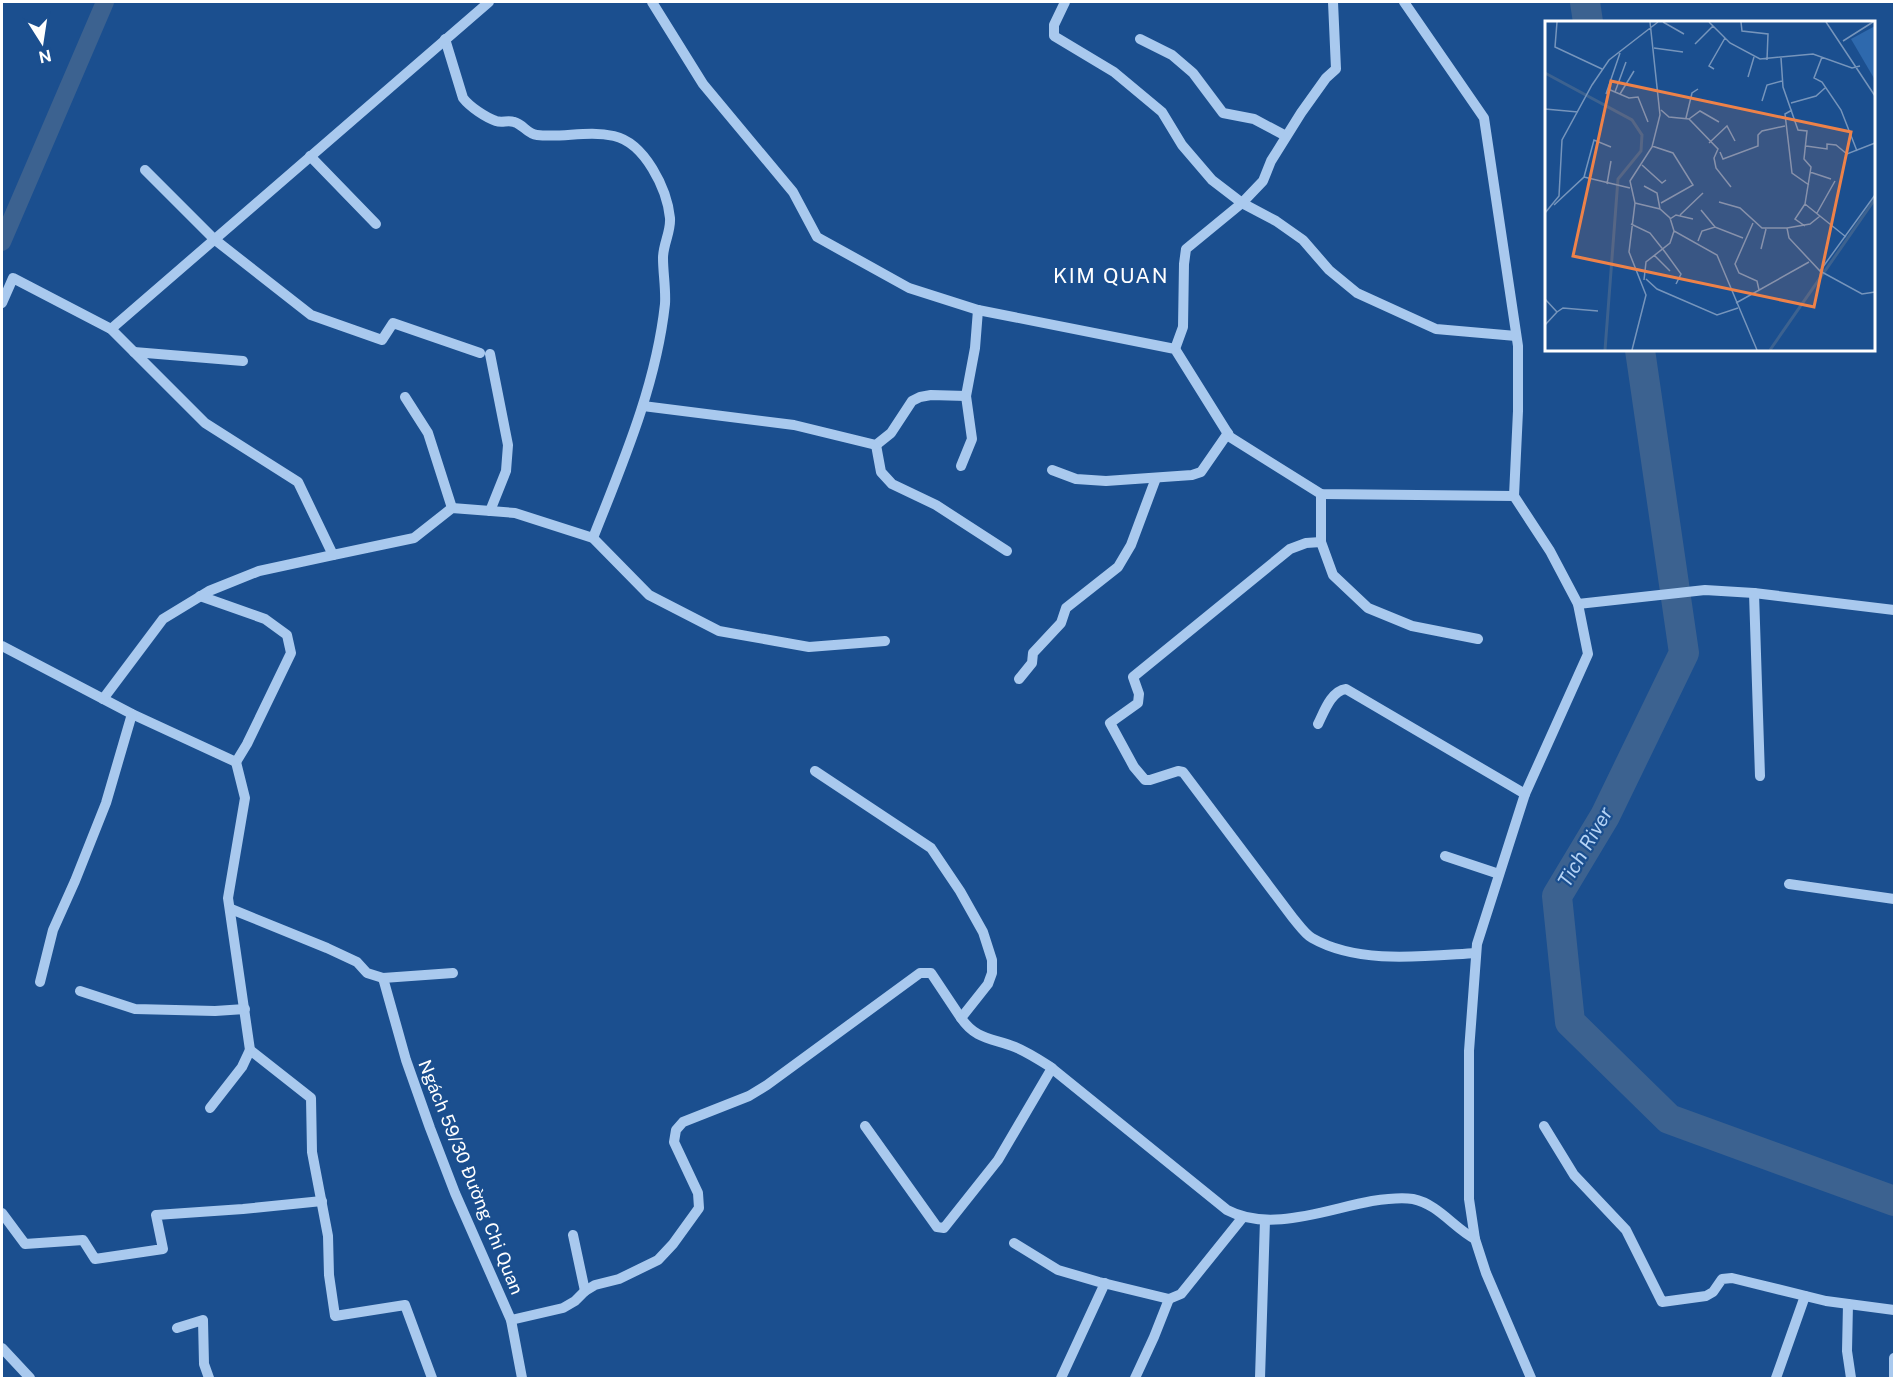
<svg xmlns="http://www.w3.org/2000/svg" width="1896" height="1380" viewBox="0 0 1896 1380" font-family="'Public Sans',sans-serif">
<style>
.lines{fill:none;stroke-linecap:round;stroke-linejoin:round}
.canal{stroke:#3c6290;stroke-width:18}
.river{stroke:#3c6290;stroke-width:30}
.minor{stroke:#a9c9ee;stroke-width:10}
.labels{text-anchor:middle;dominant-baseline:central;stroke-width:4.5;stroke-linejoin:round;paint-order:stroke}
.street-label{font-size:18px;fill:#fff;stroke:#1b4f8f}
.water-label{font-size:20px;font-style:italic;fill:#b5d3f5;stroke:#1b4f8f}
.quarter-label{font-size:21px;letter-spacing:1.5px;fill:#fff;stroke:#1b4f8f}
.inset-river{fill:none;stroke:#3c6290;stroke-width:3}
.inset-road{fill:none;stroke:#7695bc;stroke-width:1.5}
.view{fill:#ee8249;fill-opacity:0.15;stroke:#ee8249;stroke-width:3}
.inset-edge{fill:none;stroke:#fff;stroke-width:3}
</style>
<rect width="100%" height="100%" fill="#1b4f8f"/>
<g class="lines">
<!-- canal -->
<path class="canal" d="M2,242L105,2"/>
<!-- river -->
<g class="river">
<path d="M1585,2L1588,22"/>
<path d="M1640,350L1684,653L1605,816L1557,896L1570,1022L1669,1119L1894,1201"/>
</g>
<!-- minor -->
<g class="minor">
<path d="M652,2L703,84L793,192L817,237L909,288L978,310L1175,349L1230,437L1321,494L1514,496"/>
<path d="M1065,2L1054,25V36L1114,72L1162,112L1182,145L1212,180L1242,203L1276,221L1303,240L1329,270L1357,293L1436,329L1516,336"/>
<path d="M1404,2L1484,118L1518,346V411L1514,496L1550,551L1578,604L1588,654L1525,794L1477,944L1469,1051V1199L1475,1239L1486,1273L1531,1378"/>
<path d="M445,39L463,98C470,107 485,117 496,121C502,123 508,120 514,122C523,124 527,134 537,135C563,138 588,130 614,136C645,143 667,189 670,218C671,232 663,244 663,258C663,273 666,289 665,304C656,386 623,462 593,538"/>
<path d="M1140,39L1172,55L1193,73L1223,113L1254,119L1286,136"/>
<path d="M310,156L376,224"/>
<path d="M145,170L214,239L311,315L382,340L393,323L480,353"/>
<path d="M2,303L13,278L111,329L205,423L298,482L333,555L414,538L452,508L515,513L593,538L649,595L719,631L809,647L885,641"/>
<path d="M111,329L489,2"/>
<path d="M1175,349L1183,327L1184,264L1186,249L1242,203L1263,181L1271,161L1301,113L1326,78L1336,69L1333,2"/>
<path d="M134,352L243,361"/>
<path d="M405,397L428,433L452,508"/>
<path d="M643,406L794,425L876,445L891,433L912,401L920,397L931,395L966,396L975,348L978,310"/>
<path d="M876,445L881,472L892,484L936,505L1007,551"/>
<path d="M961,466L972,439L966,396"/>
<path d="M1052,470L1076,479L1106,481L1192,475L1201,472L1228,433"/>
<path d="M1321,494V542L1333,575L1368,608L1412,626L1478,639"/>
<path d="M490,511L506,471L508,445L490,354"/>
<path d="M1321,542L1306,543L1290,549L1133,677L1139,694L1138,703L1110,723L1134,767L1145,780H1150L1178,771L1183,772L1293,918C1299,925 1305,934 1312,938C1359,965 1425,956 1476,953"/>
<path d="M1754,593L1760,776"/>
<path d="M200,596L265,619L287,635L291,653L247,744L236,762"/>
<path d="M1578,604L1705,590L1754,593L1894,610"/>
<path d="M2,646L132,714L236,762"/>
<path d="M1019,679L1032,663L1033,653L1061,623L1066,608L1118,567L1131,545L1156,478"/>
<path d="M103,699L163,619L209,591L259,571L333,555"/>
<path d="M1318,724C1324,712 1331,691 1346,689L1525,794"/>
<path d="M236,762L245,798L228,898L250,1050L311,1098L312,1152L328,1236L329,1275L335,1316L405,1305L432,1378"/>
<path d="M815,771L931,848L960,891L983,932L992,960V973L988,984L961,1018C976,1040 992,1038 1015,1047C1027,1052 1038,1059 1049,1066L1227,1210C1270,1233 1327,1209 1372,1201C1385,1199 1400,1197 1413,1199C1438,1204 1454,1228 1475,1239"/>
<path d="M1445,856L1499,874"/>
<path d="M1789,884L1894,899"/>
<path d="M231,909L327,948L357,962L367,973L383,978L453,973"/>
<path d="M383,978L406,1060L430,1128L455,1193L511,1320L522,1378"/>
<path d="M40,982L53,930L75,881L106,803L132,714"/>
<path d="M80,991L135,1009L215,1011L245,1009"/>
<path d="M210,1108L242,1067L250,1050"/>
<path d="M865,1126L937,1227L944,1228L998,1160L1052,1068"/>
<path d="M1544,1126L1574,1175L1626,1230L1662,1302L1706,1296L1713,1292L1722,1279L1732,1278L1826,1301L1894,1310"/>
<path d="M2,1213L25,1244L83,1240L95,1259L163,1249L156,1215L243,1209L322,1201"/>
<path d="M573,1235L585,1291"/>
<path d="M1014,1243L1058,1270L1099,1282L1169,1299L1181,1294L1243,1217"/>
<path d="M1848,1304L1847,1351L1851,1378"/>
<path d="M511,1320L563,1308L575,1301L585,1291L595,1285L619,1279L658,1260L673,1244L699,1208L698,1193L674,1142L676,1130L683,1122L749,1096L767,1085L920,973H931L961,1018"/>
<path d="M177,1328L203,1320L204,1364L209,1378"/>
<path d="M2,1348L30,1378"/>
<path d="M1061,1378L1105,1283"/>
<path d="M1135,1378L1154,1337L1169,1299"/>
<path d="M1260,1378L1265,1220"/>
<path d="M1776,1378L1805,1296"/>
<path d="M1894,1378V1358"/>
</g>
</g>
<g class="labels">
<!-- street labels -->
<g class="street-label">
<text transform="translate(471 1177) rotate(68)">Ngách 59/30 Đường Chi Quan</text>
</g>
<!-- water labels -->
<g class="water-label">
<text transform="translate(1585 847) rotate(-60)">Tich River</text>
</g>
<!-- quarter labels -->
<g class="quarter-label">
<text x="1111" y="275">KIM QUAN</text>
</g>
</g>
<!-- overview -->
<g transform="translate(1545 21)">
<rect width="330" height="330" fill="#1b4f8f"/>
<path d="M330,5V59L306,18Z" fill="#2e69ad"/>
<path class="inset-river" d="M0,52L87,99L97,114L96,130L73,158L60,329M225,329L330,178"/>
<path class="inset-road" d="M12,1L10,26L57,48M118,1L139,13M164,1L185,22L215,38L268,33L307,47L315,45M196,1L197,10L223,13L222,39M281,1L330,75M298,20L328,1M150,23L168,5M109,27L138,31M277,36L269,57L277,61L296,89L312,130M236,37L238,66L253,109L262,110L259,138L266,146L260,183M169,48L164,45L180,17M203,56L209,36M63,68L84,77L93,76L103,101M70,71L81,41M61,73L75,32M75,73L89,50M217,80L222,64L237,60M246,82L271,75L280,67M0,88L33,91M116,89L124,96L144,98L173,128L169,137L171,147L186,166M247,89L240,93L247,152L264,164M141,97L147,72L153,68M144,98L155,90L174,101M164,122L182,105L190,120M107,125L128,132L148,164L116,182M261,125L282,128V123L291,124L302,133L330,122M175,131L178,138L213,125V114L217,110L240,105M97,144L117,162L121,159M265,151L286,158M39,156L85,167M62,163L66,140M99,165L112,172L115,188M174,181L195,187L217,207H242L244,217L275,250L330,174M90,182L115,188L125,197L129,210L172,234L212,329M260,183L301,216M260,183L250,198L260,205M9,184L39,156L49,119L66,126M156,189L170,206M0,192L14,175L17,119L47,64L64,39L113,1M272,192L290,160M135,194L158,172M125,198L131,194L148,198M208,202L190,243L194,252L212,260L214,269M86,203L105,212L120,231L136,253L131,263M242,207L265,203L275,195M153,220L157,210L170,206L198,217M216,228L221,208M109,234L125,250M275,250L317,273L330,271M101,258L112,268L172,294L193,287M99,259L101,241L125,222L129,210M0,278L12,291L0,304M191,282L264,241M12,291L18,287L53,290M87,329L101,274L84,231L90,182L85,160L107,126L115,94L105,1"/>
<path class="view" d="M66,60L306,111L269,286L28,235Z"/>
<rect width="330" height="330" class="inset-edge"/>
</g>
<!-- border -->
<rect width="1896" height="1380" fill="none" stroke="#ffffff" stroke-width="6"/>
<!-- north arrow -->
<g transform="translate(42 42) rotate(168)" stroke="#1b4f8f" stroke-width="4.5" paint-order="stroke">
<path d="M0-4.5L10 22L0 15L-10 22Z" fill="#ffffff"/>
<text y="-9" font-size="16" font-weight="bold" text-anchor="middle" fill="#ffffff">N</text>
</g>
</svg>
